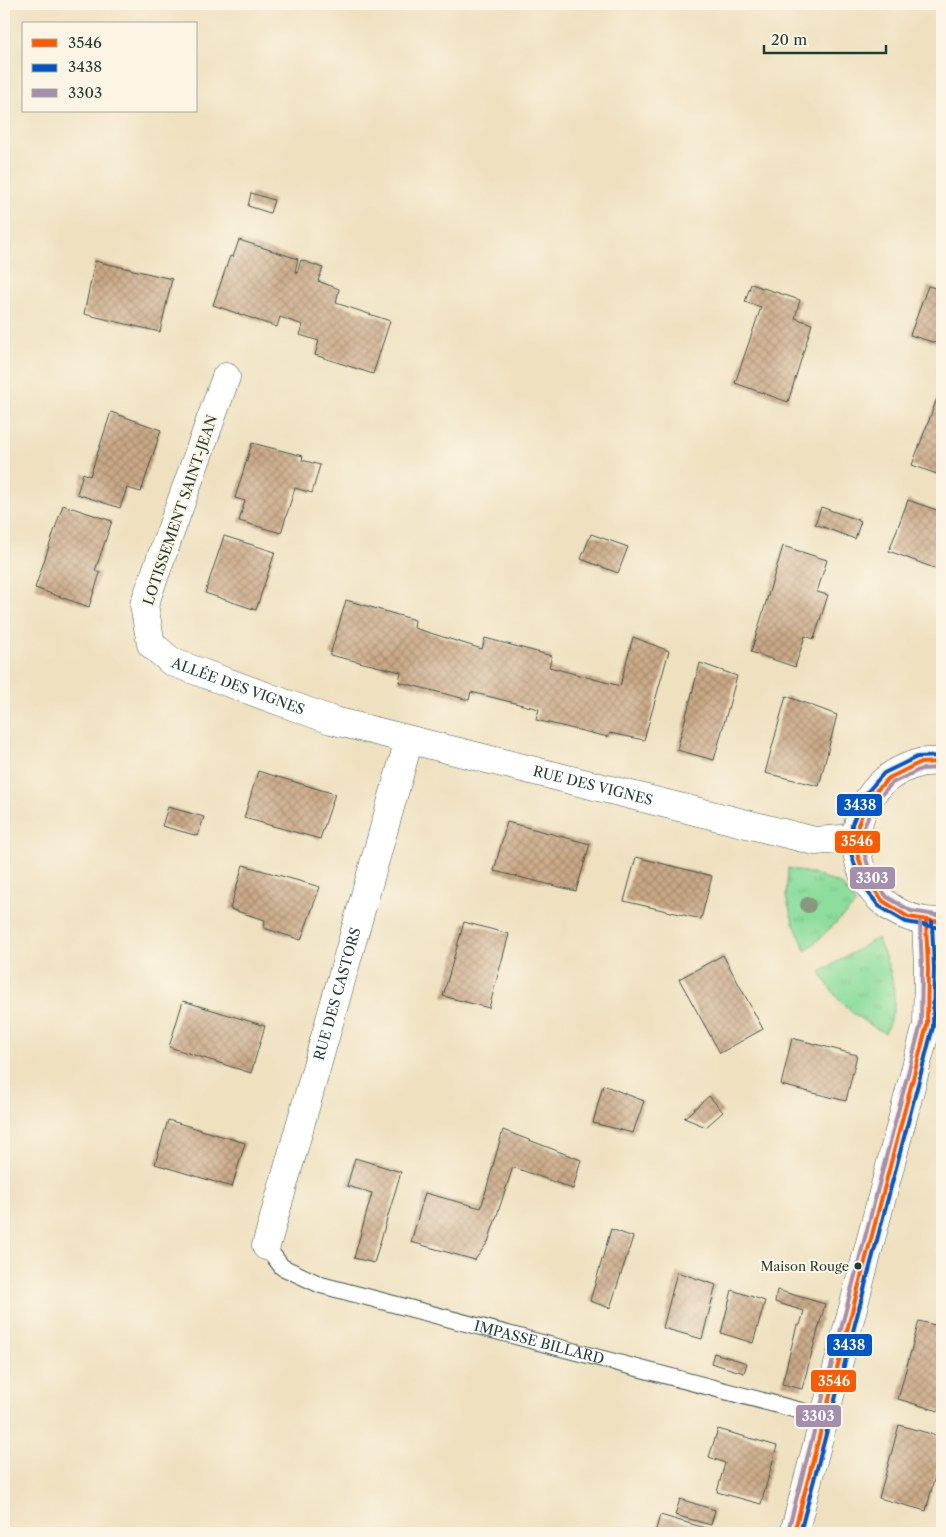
<svg xmlns="http://www.w3.org/2000/svg" width="946" height="1537" viewBox="0 0 946 1537" font-family="'Libre Caslon Text',serif">
<style>
.grass{fill:url(#grass-tufts);stroke:#568e68}
.building{fill:url(#building-cross-hatch)}
.lines{fill:none;stroke-linecap:round;stroke-linejoin:round}
.service-casing{stroke:#3e5649;stroke-width:18}
.minor-casing{stroke:#3e5649;stroke-width:29}
.secondary-casing{stroke:#3e5649;stroke-width:29}
.service{stroke:#fff;stroke-width:16}
.minor{stroke:#fff;stroke-width:28}
.secondary{stroke:#fff;stroke-width:28}
.bus-1-casing{stroke:#fcf5e5;stroke-width:8}
.bus-2-casing{stroke:#fcf5e5;stroke-width:8}
.bus-3-casing{stroke:#fcf5e5;stroke-width:8}
.bus-1{stroke:#ff5a00;stroke-width:4}
.bus-2{stroke:#0055c8;stroke-width:4}
.bus-3{stroke:#a48fae;stroke-width:4}
.tree{fill:#89987f}
.bus-dot{fill:#1f3d34;stroke:#fcf5e5;stroke-width:2}
.labels{text-anchor:middle;dominant-baseline:central;stroke-width:4;stroke-linejoin:round;paint-order:stroke}
.bus-label{font-size:13px;fill:#1f3d34;stroke:#fcf5e5;text-anchor:end}
.street-label{font-size:14px;fill:#1f3d34;stroke:#fcf5e5}
.line-badge{stroke:#fcf5e5;stroke-width:2}
.badge-label{font-size:14px;text-anchor:middle;font-weight:bold;fill:#fff}
</style>
<defs>
<pattern id="grass-tufts" width="24" height="20" patternUnits="userSpaceOnUse" patternTransform="scale(1.25)"><rect width="24" height="20" fill="#8dde9d"/><path d="M3 7l-1-3M5 7V3M7 7l1-3M15 17l-1-3M17 17v-4M19 17l1-3" fill="none" stroke="#79bf88"/></pattern>
<pattern id="building-cross-hatch" width="8" height="8" patternUnits="userSpaceOnUse" patternTransform="scale(1.25)"><rect width="8" height="8" fill="#cba987"/><path d="M0 0l8 8M0 8l8-8" fill="none" stroke="#a48b6f"/></pattern>
</defs>
<rect width="100%" height="100%" fill="#fcf5e5"/>
<filter id="ink" filterUnits="userSpaceOnUse"><feTurbulence type="fractalNoise" baseFrequency=".02" numOctaves="2"/><feDisplacementMap in="SourceGraphic" scale="10" xChannelSelector="R" yChannelSelector="G"/><feConvolveMatrix kernelMatrix="1 2 1 2 8 2 1 2 1" color-interpolation-filters="sRGB"/></filter>
<filter id="wash" filterUnits="userSpaceOnUse"><feTurbulence type="fractalNoise" baseFrequency=".0096" numOctaves="4" result="noise"/><feDisplacementMap in="SourceGraphic" scale="20" xChannelSelector="R" yChannelSelector="G"/><feGaussianBlur stdDeviation="1.12" result="paint"/><feColorMatrix in="noise" values="0 0 0 0 0 0 0 0 0 0 0 0 0 0 0 0 0 1.4 0 .05"/><feComposite in="paint" operator="in"/></filter>
<g filter="url(#wash)">
<rect width="100%" height="100%" fill="#efe1c0"/>
<!-- grass -->
<g class="grass">
<path d="M788,868L817,875L842,885L856,904L806,951L793,922L786,897Z"/>
<path d="M877,938C886,958 897,983 894,1007C893,1015 888,1025 885,1033C853,1016 839,1005 820,972Z"/>
</g>
<g id="blocks">
<!-- building -->
<g class="building">
<path d="M251,193L274,200L270,213L248,206Z"/>
<path d="M239,240L298,259L295,272L297,273L301,260L323,268L318,281L339,289L336,303L390,321L373,374L315,355L319,341L300,335L303,325L280,317L277,327L213,305L230,256L233,257Z"/>
<path d="M95,261L172,279L160,332L84,314Z"/>
<path d="M751,284L800,300L795,318L812,324L788,402L735,383L761,307L745,302Z"/>
<path d="M928,286L942,290V345L910,335Z"/>
<path d="M938,396L942,398V476L912,465Z"/>
<path d="M111,412L161,430L141,492L127,488L120,508L77,494L83,473L90,476Z"/>
<path d="M252,443L303,456L302,460L320,465L312,493L295,488L281,533L239,521L245,501L235,498Z"/>
<path d="M908,500L942,512V571L889,551Z"/>
<path d="M63,505L112,521L95,571L100,573L89,607L35,588Z"/>
<path d="M821,507L861,521L855,539L815,524Z"/>
<path d="M591,534L628,547L618,573L581,559Z"/>
<path d="M224,536L275,552L256,610L205,593Z"/>
<path d="M783,546L827,560L817,592L828,595L814,639L805,636L795,667L751,652Z"/>
<path d="M346,600L415,620L414,628L482,649L485,638L552,656L549,667L620,686L633,637L669,651L644,740L610,733L608,737L536,720L539,709L471,692L469,700L399,682L401,672L330,655Z"/>
<path d="M700,663L737,676L714,760L677,750Z"/>
<path d="M786,696L837,715L819,786L765,773Z"/>
<path d="M258,771L335,794L320,839L244,818Z"/>
<path d="M168,807L204,817L198,836L162,826Z"/>
<path d="M507,822L590,844L576,891L494,871Z"/>
<path d="M636,857L712,876L701,919L624,901Z"/>
<path d="M243,865L320,887L301,940L264,928L265,920L230,909Z"/>
<path d="M464,922L509,934L489,1008L443,996Z"/>
<path d="M723,955L763,1029L720,1053L679,979Z"/>
<path d="M183,1001L265,1026L251,1073L169,1047Z"/>
<path d="M792,1038L857,1055L846,1101L781,1085Z"/>
<path d="M603,1085L644,1101L633,1133L593,1123Z"/>
<path d="M709,1096L723,1112L706,1127L684,1118Z"/>
<path d="M168,1120L245,1143L232,1187L155,1164Z"/>
<path d="M503,1130L581,1160L573,1189L513,1167L488,1242L475,1260L411,1242L425,1193L481,1208Z"/>
<path d="M355,1158L401,1172L374,1263L354,1258L372,1193L347,1186Z"/>
<path d="M611,1229L633,1237L610,1308L590,1301Z"/>
<path d="M677,1272L716,1285L702,1339L663,1328Z"/>
<path d="M732,1290L765,1301L753,1343L721,1333Z"/>
<path d="M777,1290L825,1304L802,1389L782,1384L797,1325H800L804,1311L775,1302Z"/>
<path d="M919,1321L942,1327V1412L898,1399Z"/>
<path d="M714,1353L747,1363L744,1373L711,1363Z"/>
<path d="M899,1425L942,1437V1449L926,1511L879,1498Z"/>
<path d="M718,1429L777,1446L761,1504L717,1492L725,1463L709,1457Z"/>
<path d="M680,1499L715,1510L711,1525L675,1515Z"/>
<path d="M660,1515L719,1532V1533H655Z"/>
<path d="M581,1529L594,1533H580Z"/>
</g>
</g>
</g>
<g filter="url(#ink)">
<use href="#blocks" fill-opacity="0" stroke="#3e5649" stroke-width="1"/>
<g class="lines">
<defs>
<g id="service">
<path id="s1" d="M266,1246L282,1267L321,1285L824,1417"/>
</g>
<g id="minor">
<path id="s2" d="M226,377L144,605L151,644L172,662L331,720L815,841L856,838"/>
<path id="s3" d="M266,1246L409,740"/>
</g>
<g id="secondary">
<path d="M942,762C935,762 926,761 919,763C824,790 842,923 942,922"/>
<path d="M794,1533L927,1025L928,968L926,922"/>
</g>
</defs>
<!-- service casing -->
<use href="#service" class="service-casing"/>
<!-- minor casing -->
<use href="#minor" class="minor-casing"/>
<!-- secondary casing -->
<use href="#secondary" class="secondary-casing"/>
<!-- service -->
<use href="#service" class="service"/>
<!-- minor -->
<use href="#minor" class="minor"/>
<!-- secondary -->
<use href="#secondary" class="secondary"/>
<defs>
<g id="bus-1">
<path d="M942,762L919,763L889,778L868,799L858,825L857,853L866,879L883,901L908,917L942,922"/>
<path d="M794,1533L927,1025L928,968L926,922"/>
</g>
<g id="bus-2">
<path d="M941,928L906,922L879,906L860,882L851,853L852,824L863,797L884,773L917,757L942,756"/>
<path d="M800,1533L933,1027L934,968L932,922"/>
</g>
<g id="bus-3">
<path d="M942,768L921,769L892,783L874,803L864,827V852L871,876L887,897L911,911L942,916"/>
<path d="M788,1531L921,1024L922,968L920,922"/>
</g>
</defs>
<!-- bus-1 casing -->
<use href="#bus-1" class="bus-1-casing"/>
<!-- bus-2 casing -->
<use href="#bus-2" class="bus-2-casing"/>
<!-- bus-3 casing -->
<use href="#bus-3" class="bus-3-casing"/>
<!-- bus-1 -->
<use href="#bus-1" class="bus-1"/>
<!-- bus-2 -->
<use href="#bus-2" class="bus-2"/>
<!-- bus-3 -->
<use href="#bus-3" class="bus-3"/>
</g>
<!-- trees -->
<circle class="tree" cx="808" cy="905" r="8"/>
</g>
<!-- markers -->
<circle class="bus-dot" cx="858" cy="1266" r="4.5"/>
<g class="labels">
<!-- bus labels -->
<g class="bus-label">
<text x="849" y="1266">Maison Rouge</text>
</g>
<!-- street labels -->
<g class="street-label">
<text transform="translate(180 510) rotate(-71)">LOTISSEMENT SAINT-JEAN</text>
<text stroke="none"><textPath href="#s2" startOffset="380">ALLÉE DES VIGNES</textPath></text>
<text stroke="none"><textPath href="#s2" startOffset="749">RUE DES VIGNES</textPath></text>
<text stroke="none"><textPath href="#s3" startOffset="262">RUE DES CASTORS</textPath></text>
<text stroke="none"><textPath href="#s1" startOffset="295">IMPASSE BILLARD</textPath></text>
</g>
</g>
<g class="line-badge">
<rect x="836" y="793" width="47" height="24" rx="5" fill="#0055c8"/>
<rect x="834" y="830" width="47" height="24" rx="5" fill="#ff5a00"/>
<rect x="849" y="866" width="47" height="24" rx="5" fill="#a48fae"/>
<rect x="826" y="1333" width="47" height="24" rx="5" fill="#0055c8"/>
<rect x="810" y="1369" width="47" height="24" rx="5" fill="#ff5a00"/>
<rect x="795" y="1404" width="47" height="24" rx="5" fill="#a48fae"/>
</g>
<g class="badge-label">
<text x="860" y="810">3438</text>
<text x="857" y="846">3546</text>
<text x="872" y="883">3303</text>
<text x="849" y="1350">3438</text>
<text x="834" y="1386">3546</text>
<text x="818" y="1421">3303</text>
</g>
<!-- margin -->
<rect width="946" height="1537" fill="none" stroke="#fcf5e5" stroke-width="20"/>
<!-- legend -->
<rect x="22" y="22" width="175" height="90" fill="#fcf5e5" stroke="#a4ab9e"/>
<rect x="32" y="39" width="25" height="8" fill="#ff5a00" stroke="#a4ab9e"/>
<text x="68" y="48" font-size="15" fill="#1f3d34">3546</text>
<rect x="32" y="64" width="25" height="8" fill="#0055c8" stroke="#a4ab9e"/>
<text x="68" y="72" font-size="15" fill="#1f3d34">3438</text>
<rect x="32" y="89" width="25" height="8" fill="#a48fae" stroke="#a4ab9e"/>
<text x="68" y="98" font-size="15" fill="#1f3d34">3303</text>
<!-- scale -->
<path d="M764 45v8h122v-8" fill="none" stroke="#1f3d34" stroke-width="2.5"/>
<text x="771" y="45" font-size="15" fill="#1f3d34" stroke="#fcf5e5" stroke-width="4" paint-order="stroke">20 m</text>
</svg>
